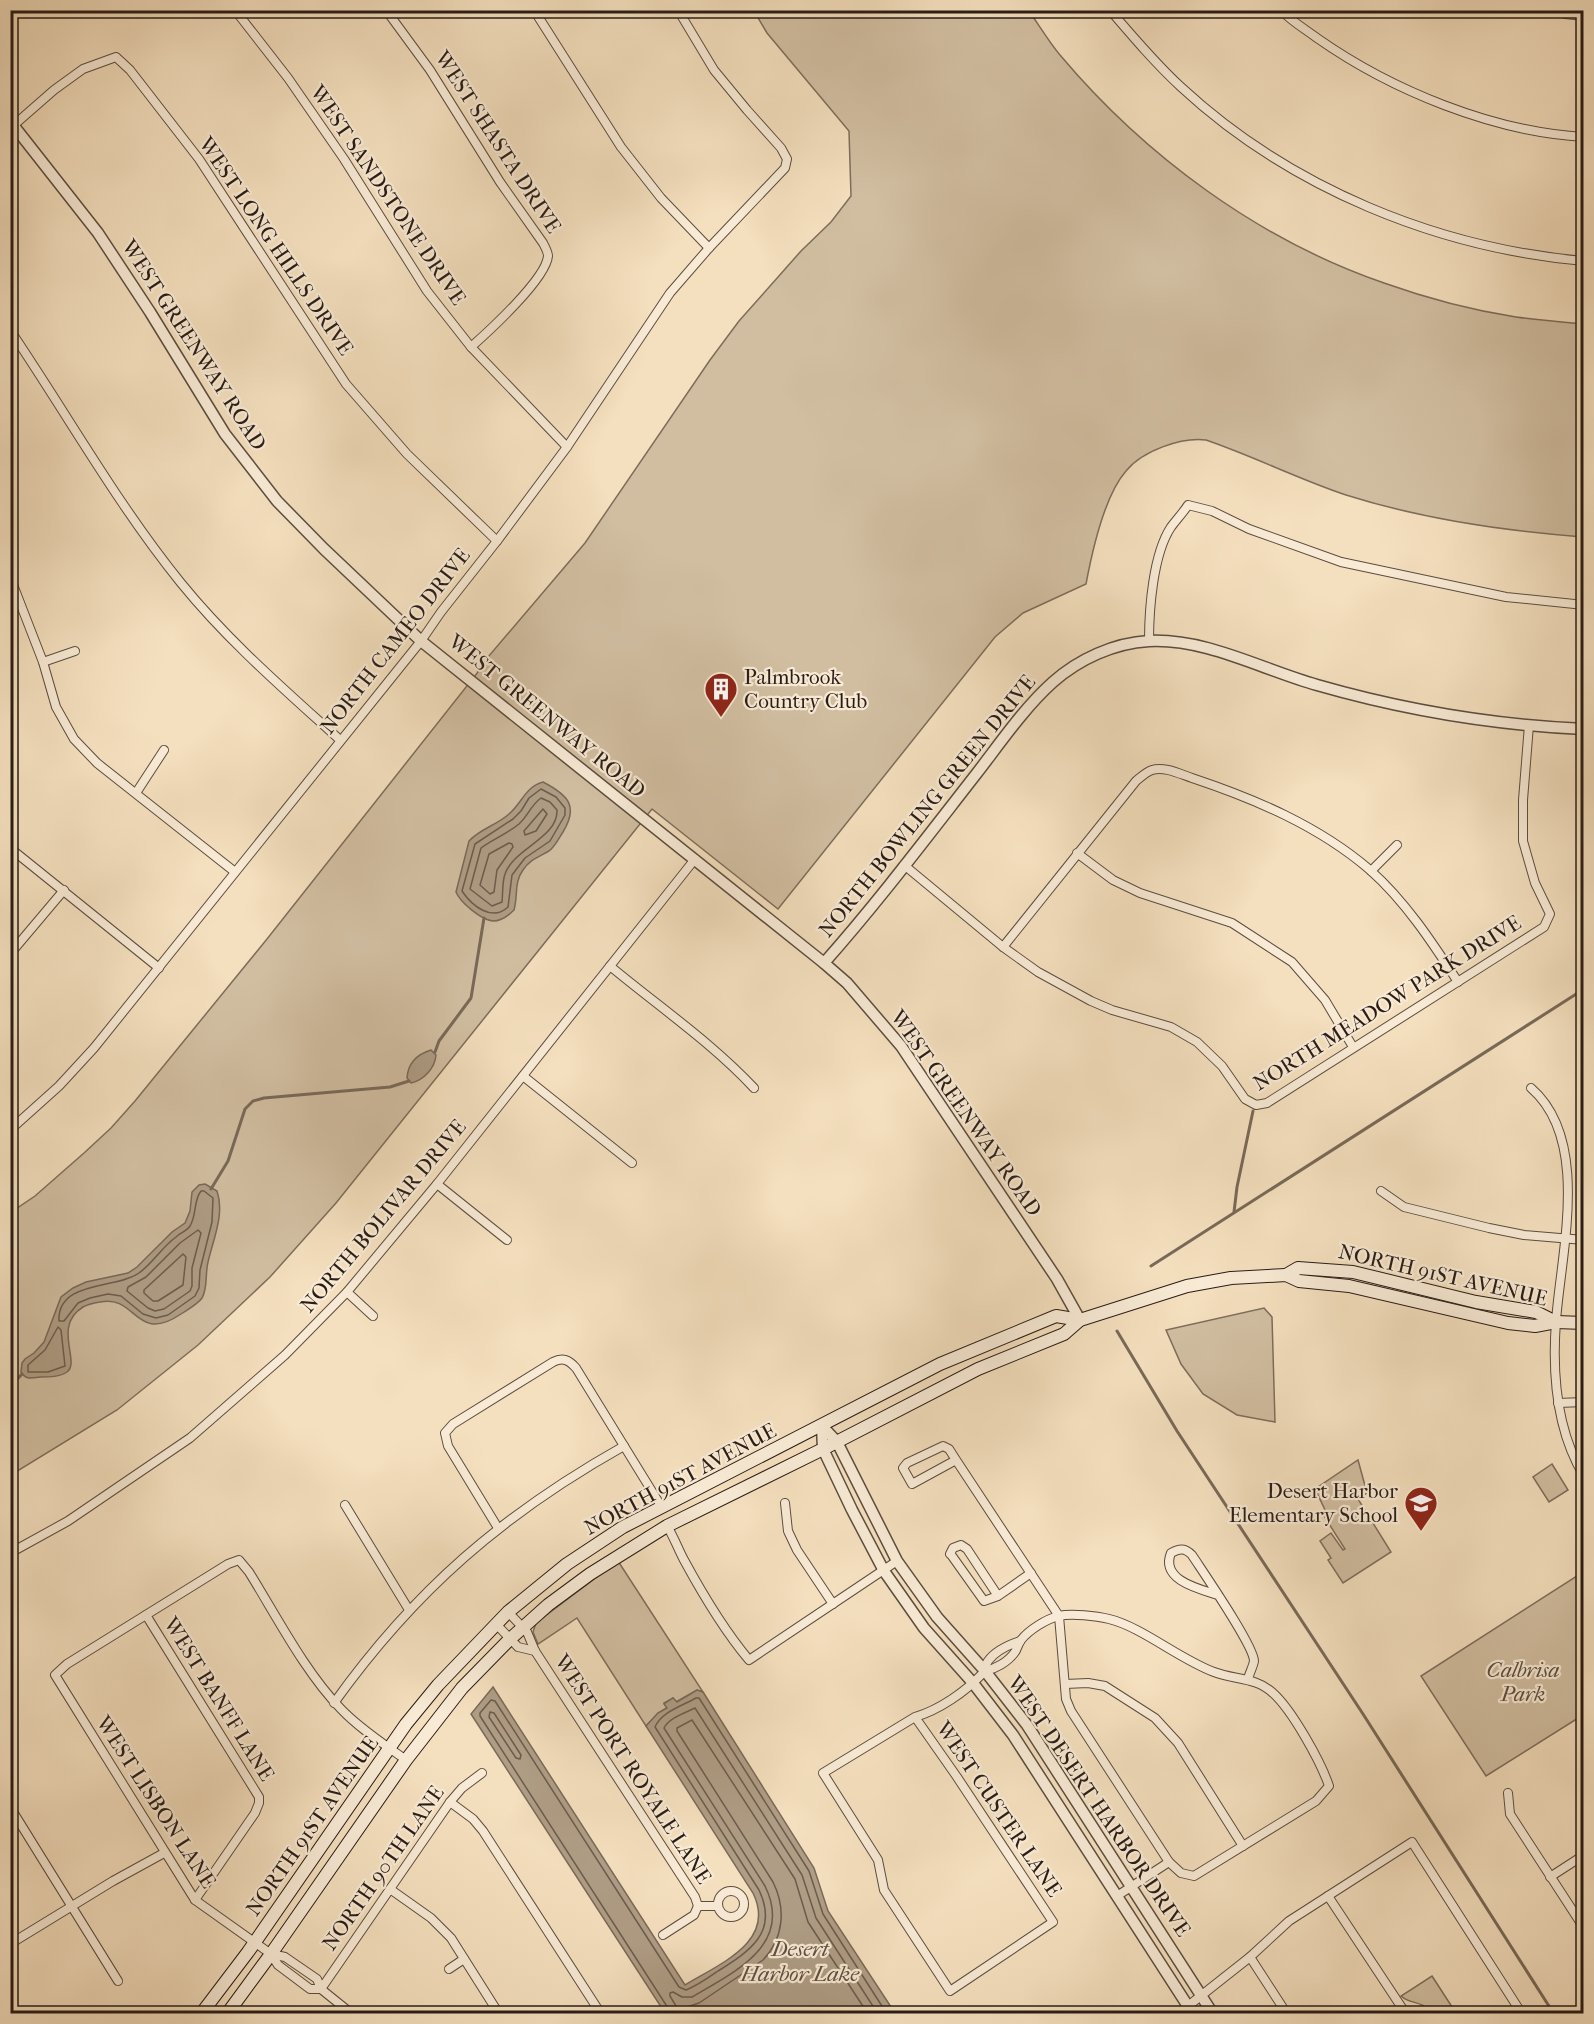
<svg xmlns="http://www.w3.org/2000/svg" width="1594" height="2024" viewBox="0 0 1594 2024" font-family="'IM FELL French Canon',serif">
<style>
.green{fill:#d1bea1;stroke:#7d6d5c;stroke-width:1.5}
.water{fill:#af9d85;stroke:#796959;stroke-width:1.5}
.lines{fill:none;stroke-linecap:round;stroke-linejoin:round}
.shore{stroke:#6c5c4e;stroke-width:1.5}
.stream{stroke:#796959;stroke-width:3}
.minor-casing{stroke:#5c4d40;stroke-width:10}
.tertiary-casing{stroke:#5c4d40;stroke-width:13}
.secondary-casing{stroke:#291c16;stroke-width:14}
.minor{stroke:#f8ead5;stroke-width:8}
.tertiary{stroke:#f8ead5;stroke-width:10}
.secondary{stroke:#f8ead5;stroke-width:12}
.labels{text-anchor:middle;dominant-baseline:central;stroke-width:4.5;stroke-linejoin:round;paint-order:stroke}
.street-label{font-size:21px;fill:#291c16;stroke:#f8ead5}
.poi-label{font-size:21px;fill:#291c16;stroke:#f8ead5;text-anchor:start}
.park-label{font-size:21px;font-style:italic;fill:#5b4d40;stroke:#f8ead5}
.water-label{font-size:22px;font-style:italic;fill:#5f5042;stroke:#f8ead5}
</style>
<rect width="100%" height="100%" fill="#f4dfbe"/>
<filter id="stains"><feTurbulence type="fractalNoise" baseFrequency=".00333" numOctaves="4"/><feColorMatrix values="0 0 0 0 .2 0 0 0 0 .09 0 0 0 0 .02 0 0 0 .5 -.17"/></filter>
<radialGradient id="worn" r=".72"><stop offset=".6" stop-color="#630" stop-opacity="0"/><stop offset="1" stop-color="#630" stop-opacity=".3"/></radialGradient>
<!-- green -->
<g class="green">
<path d="M754,11H1029C1039,25 1049,42 1060,55C1145,156 1259,240 1384,283C1426,298 1471,310 1516,317C1538,320 1561,322 1583,324V537C1504,531 1422,519 1346,495C1298,479 1253,456 1206,440C1181,437 1142,451 1126,471C1105,495 1092,552 1086,584L1023,613L995,637L778,909L652,809L336,1203L270,1277L198,1345L117,1410L11,1475L10,1213L35,1196L84,1153L111,1128L135,1101L267,939L478,672L477,670L585,543L710,360L739,321L801,251L831,222L851,196L849,131L767,33Z"/>
<path d="M1264,1308L1272,1317L1275,1422L1237,1415L1203,1394L1181,1364L1166,1330Z"/>
<path d="M1358,1460L1367,1493L1358,1499L1391,1552L1343,1583L1328,1560L1331,1558L1320,1541L1331,1533L1343,1550L1345,1549L1324,1516L1327,1514L1315,1489Z"/>
<path d="M1552,1464L1568,1490L1549,1502L1533,1477Z"/>
<path d="M618,1561L703,1692L697,1690L676,1702L673,1698L664,1703L667,1708L658,1713L646,1726L577,1618L538,1644L533,1632L536,1623Z"/>
<path d="M1583,1572V1715L1486,1776L1421,1676Z"/>
<path d="M1432,1976L1456,2013H1430C1423,2000 1411,2005 1401,1996Z"/>
</g>
<!-- water -->
<g class="water">
<path d="M543,782C568,795 579,806 563,832C559,838 555,847 549,851C539,857 530,859 523,870C514,882 518,896 514,910C509,915 501,921 493,921C481,920 460,902 456,892L469,841C480,829 497,825 509,814C522,803 525,787 543,782Z"/>
<path d="M431,1050L436,1055C435,1068 424,1080 411,1083L407,1078C408,1063 418,1054 431,1050Z"/>
<path d="M205,1184L217,1191C225,1214 213,1240 208,1262C205,1273 208,1288 202,1298C198,1304 187,1310 181,1314C135,1345 137,1294 100,1302C94,1303 88,1304 83,1307C52,1326 81,1362 67,1372C60,1377 49,1377 40,1377C31,1378 26,1380 21,1372L22,1363L25,1359L34,1353L44,1342L61,1297L73,1288L86,1282L128,1273L137,1267L172,1232L185,1223L190,1211L192,1192L199,1185Z"/>
<path d="M493,1687L685,1985C719,1964 777,1942 753,1893L646,1726L658,1713L667,1708L664,1704L673,1698L677,1702L697,1690L703,1692L814,1868L828,1911L895,2013H665L471,1714Z"/>
</g>
<g class="lines">
<!-- shore -->
<g class="shore">
<path d="M541,789L556,797L565,808V815L550,841L525,858L512,875L508,907C492,922 472,906 462,891L475,844L513,819L521,811L529,798Z"/>
<path d="M541,798L550,802L557,810C558,838 514,848 505,874C502,882 503,893 502,902L492,906L470,889L481,848C493,839 507,834 519,824C528,816 531,805 541,798Z"/>
<path d="M543,809L547,814L536,831L525,835L524,831Z"/>
<path d="M509,843L512,844L513,847L497,870L494,892L490,894L480,885L489,854Z"/>
<path d="M204,1191L213,1198L212,1222L200,1270L199,1288L195,1296L168,1315L156,1318L143,1314L121,1296L108,1294L90,1298L78,1303L64,1321H59C57,1280 117,1289 139,1273C153,1263 162,1247 176,1237C180,1233 187,1231 190,1226C197,1215 193,1201 201,1191Z"/>
<path d="M198,1230L201,1233L192,1268V1286L190,1291L164,1309L155,1311L148,1308L127,1291L128,1287L146,1277L180,1243Z"/>
<path d="M183,1254L186,1257L183,1285L158,1301H153L144,1293V1290Z"/>
<path d="M58,1327L61,1330L65,1366L48,1372H28V1365L45,1350Z"/>
<path d="M490,1712L494,1713L521,1755L520,1759L516,1758L489,1717Z"/>
<path d="M669,2014L668,2008L480,1716V1713L491,1700L495,1701L679,1987L686,1990C697,1986 708,1978 718,1971C750,1951 779,1932 759,1890L655,1727C661,1712 682,1706 696,1698H699L809,1871L823,1914L887,2014"/>
<path d="M677,2014L676,2006L670,1996V1993L673,1992L682,1997H692C734,1972 794,1945 765,1886L664,1728C669,1718 685,1713 695,1708L802,1875L816,1918L878,2014"/>
<path d="M686,2014L687,2007L699,2003L763,1960C784,1938 786,1908 773,1882L677,1731V1728L692,1720L795,1879L808,1922L868,2014"/>
</g>
<!-- stream -->
<g class="stream">
<path d="M435,1052L439,1041L471,998L484,918"/>
<path d="M211,1189L228,1161L245,1109L253,1101L264,1098L390,1087L409,1081"/>
<path d="M1234,1212L1237,1187L1253,1111"/>
<path d="M1151,1266L1584,989"/>
<path d="M1117,1331L1177,1431L1363,1714L1554,2014"/>
<path d="M10,1387L22,1374"/>
</g>
<defs>
<g id="minor">
<path d="M235,10L288,78L344,159L427,291L471,347L567,447"/>
<path d="M386,10L430,70L500,182L543,243C545,247 548,252 548,256C546,279 489,331 471,347"/>
<path d="M534,10L621,147L661,198L709,248"/>
<path d="M1110,10C1133,37 1156,64 1181,87C1290,188 1437,248 1584,261"/>
<path d="M1281,10C1291,21 1305,29 1317,38C1391,90 1493,132 1584,137"/>
<path d="M1552,10L1565,14L1584,16"/>
<path d="M14,125L54,90L83,69L116,57L130,70L199,159L346,384L407,454L497,541"/>
<path d="M10,330C67,414 117,504 181,583C228,641 285,690 340,740"/>
<path d="M10,577L43,662L56,707L74,739L97,763L235,872"/>
<path d="M1149,641C1149,609 1153,554 1171,527C1176,520 1183,513 1188,505L1212,511L1249,529L1341,562L1506,597L1584,605"/>
<path d="M43,662L75,651"/>
<path d="M136,793L164,750"/>
<path d="M10,848L159,968"/>
<path d="M1077,853L1113,880L1140,893L1232,923L1292,962L1325,1000L1353,1047"/>
<path d="M904,865L1003,947L1038,972L1091,1001L1112,1010L1171,1027L1197,1042L1222,1066L1245,1099L1256,1105L1267,1103L1544,927L1550,914L1535,883L1523,841V800L1529,725"/>
<path d="M1371,871L1397,845"/>
<path d="M1003,947L1136,781C1141,777 1146,772 1152,770C1164,766 1180,774 1192,778C1255,799 1319,826 1370,870C1405,901 1432,942 1458,982"/>
<path d="M10,954L64,890"/>
<path d="M610,966C658,1006 711,1042 754,1088"/>
<path d="M523,1076L632,1163"/>
<path d="M1531,1088C1591,1140 1561,1252 1556,1321C1552,1374 1556,1430 1584,1476"/>
<path d="M10,1130L59,1086L94,1048L421,641L441,612L497,541L567,447L670,293L709,248L785,168L787,159L781,148L747,110L714,70L678,10"/>
<path d="M437,1184L507,1240"/>
<path d="M1381,1191L1404,1207L1489,1228L1524,1235L1584,1240"/>
<path d="M347,1292L373,1316"/>
<path d="M1558,1403L1584,1402"/>
<path d="M956,1460L912,1484L903,1468L907,1463L943,1446L949,1449L956,1460L1059,1616L1066,1699L1071,1711L1169,1862L1181,1873L1194,1876L1316,1801L1329,1786C1321,1762 1292,1710 1273,1693C1256,1677 1235,1680 1214,1672C1179,1659 1142,1627 1109,1619C1097,1616 1071,1613 1059,1616C1046,1619 1029,1630 1021,1640C1018,1644 1017,1649 1015,1652C1008,1662 995,1669 985,1671"/>
<path d="M785,1503L788,1531L797,1550L833,1604"/>
<path d="M345,1505L409,1610"/>
<path d="M667,1526C674,1537 678,1549 684,1560C703,1595 723,1629 749,1660L897,1561"/>
<path d="M498,1528L448,1446L445,1433L453,1424L553,1362C563,1357 569,1360 576,1368L661,1506"/>
<path d="M10,1553L68,1521L190,1438L285,1355L347,1292L437,1184L695,859"/>
<path d="M1218,1595C1199,1589 1160,1580 1171,1553C1180,1548 1185,1548 1192,1555C1203,1572 1254,1646 1254,1661C1253,1667 1249,1674 1248,1679"/>
<path d="M998,1596L967,1549L961,1545L953,1548L950,1554L952,1556L984,1601L998,1596L1031,1573"/>
<path d="M508,1612L527,1632L535,1651L695,1897L698,1906"/>
<path d="M146,1615L259,1797V1803L255,1813L195,1900"/>
<path d="M496,1624L518,1647L535,1651"/>
<path d="M1065,1684L1088,1683L1105,1686L1155,1718L1178,1743L1243,1846"/>
<path d="M334,1703C415,1590 503,1514 624,1446"/>
<path d="M915,1717L957,1777L1053,1922L950,1991L884,1890L878,1860L823,1773L915,1717C939,1710 965,1692 982,1674C985,1670 985,1665 988,1661C995,1651 1008,1645 1020,1641"/>
<path d="M1508,1793L1510,1814L1584,1928"/>
<path d="M450,1802L473,1819L483,1831L601,2014"/>
<path d="M10,1807L118,1981"/>
<path d="M1550,1877L1584,1855"/>
<path d="M390,1889L431,1918L451,1938L499,2014"/>
<circle cx="731" cy="1904" r="13"/>
<path d="M1117,1896L1169,1862"/>
<path d="M1328,1896L1406,2014"/>
<path d="M663,1935L694,1915L698,1906H718"/>
<path d="M10,1944L113,1881L164,1853"/>
<path d="M271,1954L285,1957L317,1979L321,1989L352,2014"/>
<path d="M1250,1957L1287,2014"/>
<path d="M449,1969L464,1959"/>
<path d="M321,1989H310L278,1965L271,1954L195,1900L55,1675L67,1664L228,1564L239,1560L249,1572C277,1617 305,1672 341,1709C360,1729 384,1744 406,1760"/>
<path d="M321,1989L450,1802L462,1788L482,1773"/>
<path d="M1188,2006L1250,1957L1289,1921L1412,1842L1522,2014"/>
</g>
<g id="tertiary">
<path d="M10,121L98,233L150,312L225,434L277,501L324,549L421,641L824,963L847,983L901,1046L1057,1279L1080,1320"/>
<path d="M824,963C878,902 927,837 977,773C1001,742 1024,708 1053,682C1079,659 1114,643 1149,641C1206,638 1263,670 1317,685C1404,710 1493,725 1584,729"/>
<path d="M822,1426L837,1442L897,1561L937,1617L985,1671L1027,1725L1213,2014"/>
<path d="M822,1426L823,1449L852,1510L884,1571L924,1628L973,1683L1013,1735L1193,2014"/>
</g>
<g id="secondary">
<path d="M1286,1275L1298,1268L1353,1272L1476,1302L1536,1312L1556,1322"/>
<path d="M201,2014L248,1952L406,1724L438,1685L508,1612L567,1564L623,1527L940,1364L1056,1316L1080,1320"/>
<path d="M227,2014L271,1954L406,1760L462,1688L510,1639L548,1605L590,1574L667,1526L823,1449L978,1369L1064,1334L1080,1320L1187,1286L1231,1278L1286,1275L1299,1281L1349,1286L1508,1323L1535,1326L1556,1322L1584,1323"/>
</g>
</defs>
<!-- minor casing -->
<use href="#minor" class="minor-casing"/>
<!-- tertiary casing -->
<use href="#tertiary" class="tertiary-casing"/>
<!-- secondary casing -->
<use href="#secondary" class="secondary-casing"/>
<!-- minor -->
<use href="#minor" class="minor"/>
<!-- tertiary -->
<use href="#tertiary" class="tertiary"/>
<!-- secondary -->
<use href="#secondary" class="secondary"/>
</g>
<!-- icons -->
<defs>
<symbol id="building-pin" viewBox="-11 -11 22 30"><path d="M0 17L-7.5 6A9.5 9.5 0 1 1 7.5 6Z" fill="#8f2418" stroke="#f8ead5"/><path d="M-4-6H4V6H1V3H-1V6H-4ZM-2.5-4.3h1.7v1.8h-1.7ZM.8-4.3h1.7v1.8H.8ZM-2.5-1h1.7V.8h-1.7ZM.8-1h1.7V.8H.8Z" fill="#fff"/></symbol>
<symbol id="school-pin" viewBox="-11 -11 22 30"><path d="M0 17L-7.5 6A9.5 9.5 0 1 1 7.5 6Z" fill="#8f2418" stroke="#f8ead5"/><path d="M0-5L7-2L0 1L-7-2ZM-4 1L0 2.5L4 1V4Q0 6-4 4Z" fill="#fff"/></symbol>
</defs>
<g fill-rule="evenodd">
<use href="#building-pin" x="702" y="670" width="38" height="52"/>
<use href="#school-pin" x="1402" y="1484" width="38" height="52"/>
</g>
<g class="labels">
<!-- street labels -->
<g class="street-label">
<text transform="translate(498 142) rotate(57)">WEST SHASTA DRIVE</text>
<text transform="translate(388 195) rotate(56)">WEST SANDSTONE DRIVE</text>
<text transform="translate(276 246) rotate(56)">WEST LONG HILLS DRIVE</text>
<text transform="translate(194 345) rotate(57)">WEST GREENWAY ROAD</text>
<text transform="translate(395 641) rotate(-52)">NORTH CAMEO DRIVE</text>
<text transform="translate(547 716) rotate(39)">WEST GREENWAY ROAD</text>
<text transform="translate(927 806) rotate(-51)">NORTH BOWLING GREEN DRIVE</text>
<text transform="translate(1387 1003) rotate(-32)">NORTH MEADOW PARK DRIVE</text>
<text transform="translate(966 1113) rotate(55)">WEST GREENWAY ROAD</text>
<text transform="translate(383 1216) rotate(-50)">NORTH BOLIVAR DRIVE</text>
<text transform="translate(1443 1275) rotate(13)">NORTH 91ST AVENUE</text>
<text transform="translate(680 1479) rotate(-28)">NORTH 91ST AVENUE</text>
<text transform="translate(219 1699) rotate(58)">WEST BANFF LANE</text>
<text transform="translate(633 1769) rotate(57)">WEST PORT ROYALE LANE</text>
<text transform="translate(156 1802) rotate(57)">WEST LISBON LANE</text>
<text transform="translate(1099 1806) rotate(56)">WEST DESERT HARBOR DRIVE</text>
<text transform="translate(999 1809) rotate(56)">WEST CUSTER LANE</text>
<text transform="translate(312 1826) rotate(-55)">NORTH 91ST AVENUE</text>
<text transform="translate(383 1868) rotate(-55)">NORTH 90TH LANE</text>
</g>
<!-- poi labels -->
<g class="poi-label">
<text x="744" y="677">Palmbrook<tspan x="744" dy="24">Country Club</tspan></text>
<text x="1398" y="1491" text-anchor="end">Desert Harbor<tspan x="1398" dy="24">Elementary School</tspan></text>
</g>
<!-- park labels -->
<g class="park-label">
<text x="1523" y="1670">Calbrisa<tspan x="1523" dy="24">Park</tspan></text>
</g>
<!-- water labels -->
<g class="water-label">
<text x="800" y="1949">Desert<tspan x="800" dy="25">Harbor Lake</tspan></text>
</g>
</g>
<!-- margin -->
<rect width="1594" height="2024" fill="none" stroke="#f4dfbe" stroke-width="36"/>
<rect x="12" y="12" width="1570" height="2000" fill="none" stroke="#291c16" stroke-width="3"/>
<rect x="18" y="18" width="1558" height="1988" fill="none" stroke="#291c16" stroke-width="1.5"/>
<rect width="100%" height="100%" filter="url(#stains)"/>
<rect width="100%" height="100%" fill="url(#worn)"/>
</svg>
